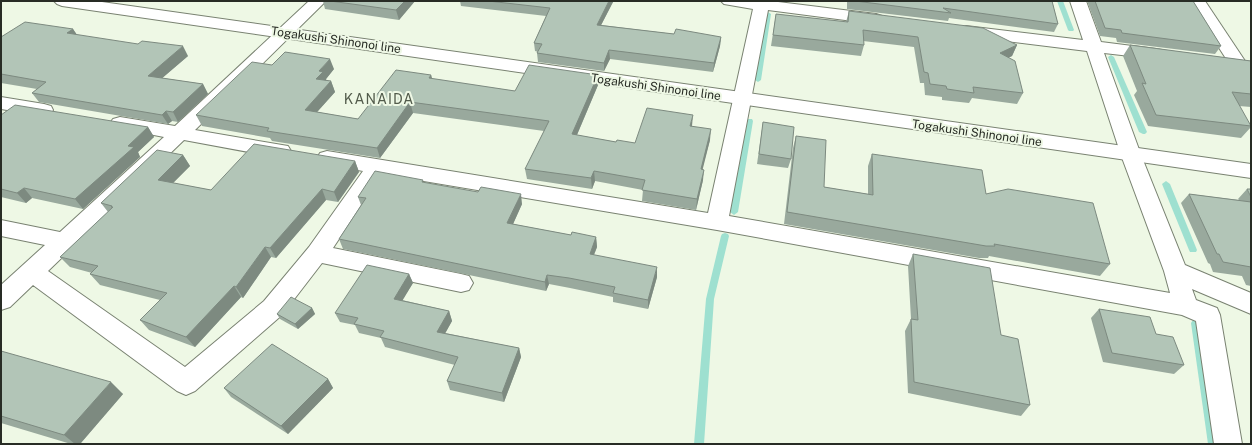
<svg xmlns="http://www.w3.org/2000/svg" width="1252" height="445" viewBox="0 0 1252 445" font-family="'Public Sans',sans-serif">
<style>
.lines{fill:none;stroke-linecap:round;stroke-linejoin:round}
.stream{fill:#9ee0d0;fill-rule:evenodd}
.street-casing{stroke:#798271;stroke-width:2}
.primary-casing{stroke:#798271;stroke-width:2}
.street{fill:#fff;fill-rule:evenodd}
.primary{fill:#fff;fill-rule:evenodd}
.wall{fill:#99a99d}
.shaded-wall{fill:#7d8a80}
.building{fill:#b2c5b7;stroke:#7d8a80}
.labels{text-anchor:middle;dominant-baseline:central;stroke-width:4;stroke-linejoin:round;paint-order:stroke}
.street-label{font-size:12px;fill:#282c25;stroke:#eef8e5}
.quarter-label{font-size:14px;letter-spacing:1px;fill:#525b4b;stroke:#eef8e5}
</style>
<rect width="100%" height="100%" fill="#eef8e5"/>
<g class="lines">
<!-- stream -->
<g class="stream">
<path d="M1057,1H1063L1074,30L1073,31H1069L1068,30Z"/>
<path d="M768,12L771,14L761,80L758,82L755,80L765,14Z"/>
<path d="M1111,55L1114,57L1147,132L1145,134H1143L1139,132L1108,57Z"/>
<path d="M748,119H752L753,121L738,212L734,215L730,212Z"/>
<path d="M1166,181L1170,184L1197,250L1196,252H1190L1189,250L1162,184Z"/>
<path d="M725,233L728,234L729,236L714,299L704,444H694L706,299L721,236L722,234Z"/>
<path d="M1196,319L1199,320L1201,323L1218,444H1208L1191,323L1193,320Z"/>
</g>
<defs>
<g id="street">
<path d="M309,1H326L195,130L288,146L291,151L288,156L281,158L184,140L48,271L185,367L264,301L309,247L363,171L320,163L317,158L320,153L327,151L708,213L753,9L724,4L721,1H770L876,14L882,16L884,19L882,22L876,24L768,10L729,216L1170,293L1164,271L1121,155L1087,51L966,36L960,34L958,31L960,28L966,26L1083,40L1070,1H1086L1101,42L1156,49L1162,50L1165,54L1162,58L1156,59L1104,53L1141,155L1185,265L1251,293V314L1192,289L1196,300L1217,308L1220,315L1242,444H1214L1196,321L1182,315L717,230L382,174L333,248L461,274L469,276L473,283L469,290L461,292L322,263L282,315L195,391L186,395L177,391L33,285L10,307L1,310V285L45,245L1,236V220L60,232L164,137L113,127L110,123L113,119L120,117L175,126Z"/>
<path d="M1189,1H1205L1247,64L1244,68L1238,69L1232,68Z"/>
<path d="M1,97L44,104L51,106L53,110L51,114L44,116L1,109Z"/>
</g>
<path id="primary" d="M54,1H95L1251,164V178L62,6L57,4Z"/>
</defs>
<!-- street casing -->
<use href="#street" class="street-casing"/>
<!-- primary casing -->
<use href="#primary" class="primary-casing"/>
<!-- street -->
<use href="#street" class="street"/>
<!-- primary -->
<use href="#primary" class="primary"/>
</g>
<!-- wall -->
<g class="wall">
<path d="M323,1H415L399,20L325,9Z"/>
<path d="M460,1H613V2L601,25L674,34L721,37L720,46L713,72L610,59L604,71L538,62L537,53L538,52L535,51L534,43L546,16L461,6Z"/>
<path d="M847,1H1052L1058,24L1054,32L949,18L948,21L847,9Z"/>
<path d="M1087,1H1193L1221,46L1215,54L1117,42L1116,38L1100,36Z"/>
<path d="M849,11L1017,45L1012,56L1008,58L1023,93L1017,104L972,98L969,103L942,100V97L925,95L924,83H920L914,47L863,41L864,45L861,56L771,46L776,14L846,22Z"/>
<path d="M73,29L77,35L188,56L162,78L203,84L208,94L178,122L172,121L168,124L39,102L32,93L37,89L1,83V37Z"/>
<path d="M1130,45L1251,61V107L1239,106L1251,127L1241,138L1148,126L1134,95L1137,91L1123,56Z"/>
<path d="M272,65L334,69L326,79V81H331L335,92L317,112L358,119L431,75L432,79L515,91L598,75V85L577,135L616,142L635,143L692,126L710,140L702,169L703,180L696,210L642,201L643,190L595,181L592,189L527,179L525,169L544,131L413,113L380,158L272,141L270,138L202,126L196,115Z"/>
<path d="M1,115L148,127L154,137L138,152L140,157L83,209L32,198L26,203L1,197Z"/>
<path d="M763,122L791,159L788,168L757,164Z"/>
<path d="M796,136L824,187L868,194V166L872,154L986,194L1110,264L1100,276L989,256L988,258H979L784,224L793,148Z"/>
<path d="M183,155L190,166L173,183L211,190L355,161L359,172L338,202L326,200L276,258L271,257L243,298L241,297L195,347L149,330L140,320L160,300L100,285L90,274L92,273L70,267L60,257L108,212L101,203Z"/>
<path d="M424,183L522,204L513,224L571,235L596,237L597,247L594,255L657,277L648,309L613,302V297L570,288L549,284L546,291L343,249L339,239L361,205L358,197Z"/>
<path d="M1247,189L1251,197V286L1246,285L1242,276L1213,272L1210,264L1208,263L1181,203L1189,194L1239,200L1238,199Z"/>
<path d="M913,254L1001,335L1030,405L1021,416L908,393L905,331L911,319L908,266Z"/>
<path d="M409,274L413,283L402,300L449,311L452,321L445,333L519,348L521,357L504,402L450,390L447,381L455,365L385,347L381,338L359,333L355,325L340,322L335,313Z"/>
<path d="M312,308L315,314L298,329L280,319L277,314Z"/>
<path d="M1099,309L1184,365L1174,374L1103,362L1091,318Z"/>
<path d="M1,351L123,394L80,444H71L1,423Z"/>
<path d="M328,379L333,388L288,434L231,397L224,388Z"/>
</g>
<!-- shaded-wall -->
<g class="shaded-wall">
<path d="M405,1H415L399,20L396,10Z"/>
<path d="M609,1H613V2L597,33V25Z"/>
<path d="M73,29L79,38L67,33Z"/>
<path d="M721,37L720,46L713,72L714,63Z"/>
<path d="M1017,45L1012,56L995,64L1000,53Z"/>
<path d="M183,46L188,56L153,86L148,76Z"/>
<path d="M609,50L610,59L604,71V63Z"/>
<path d="M330,59L334,69L326,79L327,82L316,79L319,71Z"/>
<path d="M431,75L434,85L429,78Z"/>
<path d="M598,75V85L573,144L572,134Z"/>
<path d="M331,81L335,92L309,121L305,110Z"/>
<path d="M203,84L208,94L178,122L173,112Z"/>
<path d="M410,102L413,113L380,158L377,148Z"/>
<path d="M166,111L172,121L168,124L162,115Z"/>
<path d="M693,115L692,126L689,136L690,126Z"/>
<path d="M148,127L154,137L138,152L140,157L83,209L75,199L128,146Z"/>
<path d="M711,129L710,140L700,180L701,169Z"/>
<path d="M183,155L190,166L165,191L158,180Z"/>
<path d="M355,161L359,172L338,202L334,192Z"/>
<path d="M704,170L703,180L696,210L697,199Z"/>
<path d="M594,171L595,181L592,189L591,178Z"/>
<path d="M24,188L32,198L26,203L17,193Z"/>
<path d="M322,189L326,200L276,258L270,248Z"/>
<path d="M521,194L522,204L509,233L507,223Z"/>
<path d="M596,237L597,247L590,264V254Z"/>
<path d="M265,247L271,257L243,298L236,287Z"/>
<path d="M657,267V277L648,309V300Z"/>
<path d="M409,274L413,283L398,308L394,299Z"/>
<path d="M547,275L549,284L546,291L545,282Z"/>
<path d="M234,286L241,297L195,347L186,337Z"/>
<path d="M312,308L315,314L298,329L295,324Z"/>
<path d="M449,311L452,321L441,341L437,332Z"/>
<path d="M519,348L521,357L504,402L502,393Z"/>
<path d="M328,379L333,388L288,434L281,426Z"/>
<path d="M111,382L123,394L80,444H75L64,435Z"/>
</g>
<!-- building -->
<g class="building">
<path d="M330,1H405L396,10Z"/>
<path d="M488,1H609L597,25L674,34L676,29L721,37L714,63L609,50L604,63L537,53L542,44L534,43L550,8Z"/>
<path d="M855,1H1052L1058,24L943,8L951,13Z"/>
<path d="M1095,1H1193L1221,46L1122,33L1121,30L1105,28Z"/>
<path d="M849,11L983,28L1017,45L1000,53L1015,61L1023,93L973,87L974,93L947,89L946,86L930,84L928,73L924,72L918,37L863,30L864,45L773,35L776,14L848,22Z"/>
<path d="M25,22L73,29L67,33L138,44L142,41L183,46L148,76L203,84L173,112L166,111L162,115L32,93L46,82L1,74V37Z"/>
<path d="M1130,45L1251,61V94L1232,92L1251,126L1156,115L1142,83L1146,84Z"/>
<path d="M285,52L330,59L319,71L323,72L316,79L331,81L305,110L358,119L396,70L431,75L429,78L515,91L529,65L598,75L572,134L616,142L617,140L635,143L647,108L693,115L690,126L711,129L701,169L704,170L697,199L642,190L645,180L594,171L591,178L525,169L549,121L410,102L377,148L267,131L269,128L196,115L252,62L272,65Z"/>
<path d="M15,105L148,127L128,146L134,147L75,199L24,188L17,193L1,189V115Z"/>
<path d="M763,122L794,127L791,159L759,154Z"/>
<path d="M796,136L826,140L824,187L873,195L872,154L982,170L986,194L1008,189L1093,203L1110,264L994,244L995,246H986L787,212Z"/>
<path d="M254,144L355,161L334,192L322,189L270,248L265,247L236,287L234,286L186,337L140,320L167,293L90,274L98,266L60,257L113,207H111L112,206L101,203L157,150L183,155L158,180L211,190Z"/>
<path d="M375,171L423,180L422,182L478,192L481,187L521,194L507,223L571,235L572,232L596,237L590,254L657,267L648,300L613,293L615,287L569,278L547,275L545,282L339,239L366,198L358,197Z"/>
<path d="M1247,189H1251V197Z"/>
<path d="M1189,194L1251,202V267L1223,262L1219,254H1217Z"/>
<path d="M913,254L990,268L1001,335L1018,339L1030,405L914,382L911,319L918,320Z"/>
<path d="M367,265L409,274L394,299L449,311L437,332L519,348L502,393L447,381L458,357L380,337L384,331L354,324L358,318L335,313Z"/>
<path d="M291,297L312,308L295,324L277,314Z"/>
<path d="M1099,309L1150,317L1156,334L1173,337L1184,365L1112,353Z"/>
<path d="M272,344L328,379L281,426L224,388Z"/>
<path d="M1,351L111,382L64,435L1,416Z"/>
</g>
<g class="labels">
<!-- street labels -->
<g class="street-label">
<text transform="translate(336 40) rotate(8)">Togakushi Shinonoi line</text>
<text transform="translate(656 87) rotate(8)">Togakushi Shinonoi line</text>
<text transform="translate(977 133) rotate(8)">Togakushi Shinonoi line</text>
</g>
<!-- quarter labels -->
<g class="quarter-label">
<text x="379" y="99">KANAIDA</text>
</g>
</g>
<!-- border -->
<rect width="1252" height="445" fill="none" stroke="#282c25" stroke-width="4"/>
</svg>
